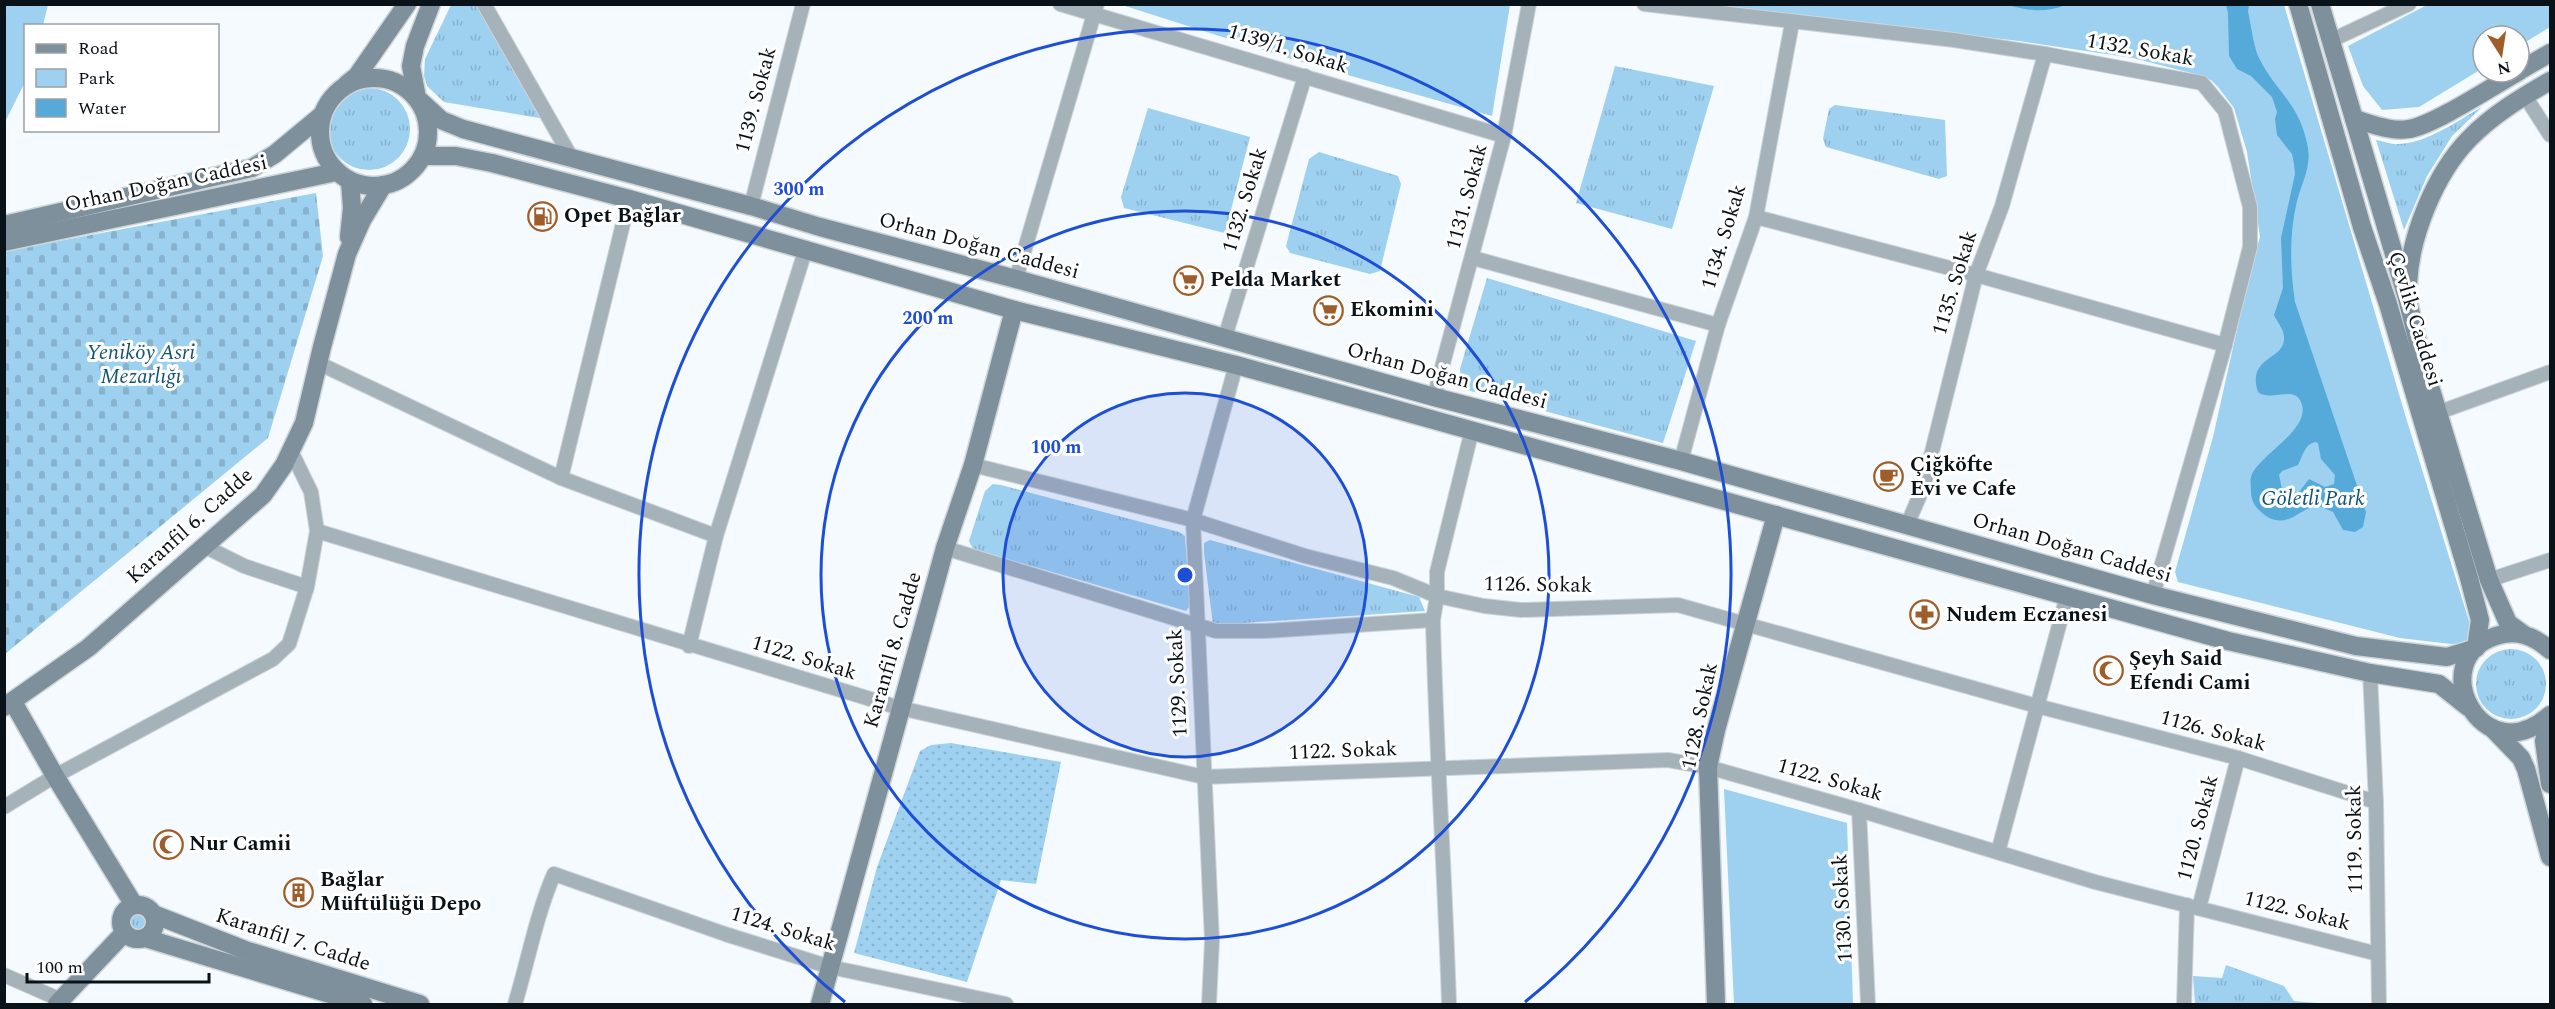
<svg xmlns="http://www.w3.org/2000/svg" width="2555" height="1009" viewBox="0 0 2555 1009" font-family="Spectral,serif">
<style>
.grass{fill:url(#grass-tufts)}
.cemetery{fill:url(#cemetery-stones)}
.park{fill:#9ed0f0}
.garden{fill:url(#garden-dots)}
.water{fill:#56aada;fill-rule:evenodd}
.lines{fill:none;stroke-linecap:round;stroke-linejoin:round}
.street-casing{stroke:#ced5d9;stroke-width:16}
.secondary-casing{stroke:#ced5d9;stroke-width:21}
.street{stroke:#a6b2ba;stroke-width:14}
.secondary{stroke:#7e909c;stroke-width:18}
.ring{fill:none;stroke:#1d4ed8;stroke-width:3}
.labels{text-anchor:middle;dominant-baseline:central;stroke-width:6;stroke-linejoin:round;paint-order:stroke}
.street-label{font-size:21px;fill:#081218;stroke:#fff}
.poi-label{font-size:21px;font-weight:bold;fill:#081218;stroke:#fff;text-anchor:start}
.park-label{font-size:21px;font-style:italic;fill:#115374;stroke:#fff}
.centre{fill:#1d4ed8;stroke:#fff;stroke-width:3}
.ring-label{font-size:18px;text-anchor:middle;font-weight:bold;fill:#1d4ed8;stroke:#fff;stroke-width:6;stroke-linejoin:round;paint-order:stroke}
</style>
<defs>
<pattern id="grass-tufts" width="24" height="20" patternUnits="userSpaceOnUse" patternTransform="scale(1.5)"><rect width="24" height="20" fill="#9ed0f0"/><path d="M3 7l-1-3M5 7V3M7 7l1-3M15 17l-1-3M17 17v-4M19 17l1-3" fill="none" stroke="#87b2cd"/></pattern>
<pattern id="cemetery-stones" width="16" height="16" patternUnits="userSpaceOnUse" patternTransform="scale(1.5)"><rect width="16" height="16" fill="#9ed0f0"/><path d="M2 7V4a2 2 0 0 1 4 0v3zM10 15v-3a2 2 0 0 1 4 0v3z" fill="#87b2cd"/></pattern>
<pattern id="garden-dots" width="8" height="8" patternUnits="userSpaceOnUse" patternTransform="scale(1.5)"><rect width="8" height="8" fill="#9ed0f0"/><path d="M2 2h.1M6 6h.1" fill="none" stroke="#87b2cd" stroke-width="1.8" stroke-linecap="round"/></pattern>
</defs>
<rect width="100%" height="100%" fill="#f4fafe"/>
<!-- grass -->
<g class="grass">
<path d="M451,5H477L545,119L444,102L427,86L424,76L425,59Z"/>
<path d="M1615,66L1714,86L1672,229L1576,203Z"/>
<circle cx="369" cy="129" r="41"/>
<path d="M1835,105L1945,120L1947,176L1939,179L1826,147L1823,139L1829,109Z"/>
<path d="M2482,107L2452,136L2427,176L2404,230L2376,140C2383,141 2392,145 2399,144C2428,143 2458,120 2482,107Z"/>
<path d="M1148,108L1250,137L1225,233L1124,208L1121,197Z"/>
<path d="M1319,152L1398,176L1401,184L1380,271L1370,274L1290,253L1286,246L1309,159Z"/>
<path d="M1487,278L1696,341L1663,443L1467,390L1461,382L1460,369Z"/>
<path d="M993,484L1001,485L1179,532L1185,536L1190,606L1186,611L973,549L969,541L985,491Z"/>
<path d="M1210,540L1419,597L1425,611L1213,625L1204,553V543Z"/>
<circle cx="2511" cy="684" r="35"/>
<circle cx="138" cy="922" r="9"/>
<path d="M2226,965L2284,986L2294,1001L2328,1004H2195L2193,976L2222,978Z"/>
</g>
<!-- cemetery -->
<path class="cemetery" d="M316,193L323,256L268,438L5,654V251Z"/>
<!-- park -->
<g class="park">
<path d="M5,4L48,5L43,25L26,26L25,82L5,122Z"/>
<path d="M1122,5L1123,4L1510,5L1492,116L1295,60Z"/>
<path d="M1711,5H2284L2407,421L2473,634L2464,643L2451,644L2400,638L2178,582L2175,572L2213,437L2251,267L2260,237L2247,152L2234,108L2218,87L2211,80L2191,73L2133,58L2019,41Z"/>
<path d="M2427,5H2550V27L2519,46V36H2483V68L2419,107L2382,110L2363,86L2348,46Z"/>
<path d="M1724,789L1847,823L1853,1004H1734Z"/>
</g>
<!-- garden -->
<path class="garden" d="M951,743L1061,762L1036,884L1001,880L967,982L854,953L877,867L920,751L931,745Z"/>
<!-- water -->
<g class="water">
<path d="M2008,5H2065C2047,13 2027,11 2008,5Z"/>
<path d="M2226,5H2249L2248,11C2251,25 2253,43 2258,56C2275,92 2300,102 2308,148C2311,168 2302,182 2297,201C2289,235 2290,268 2295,302L2366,512L2363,527L2355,532L2343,530L2333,512L2317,505C2305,508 2297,517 2285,520C2275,522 2267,518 2260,511C2254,506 2251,499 2251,491C2251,487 2250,481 2251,477C2257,455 2316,428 2300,400C2292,386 2270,402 2258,392C2246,356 2286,360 2284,337C2284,329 2277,322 2274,315L2283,288L2281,238L2295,174L2294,164L2292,154L2277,135L2275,119L2277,112L2272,97L2251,76L2237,69L2229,56L2228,13ZM2315,442L2318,443L2321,459L2335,475L2334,484L2325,487L2309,479L2299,492L2291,493L2282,489L2279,475L2282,471L2298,465C2303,456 2304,445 2315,442Z"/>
</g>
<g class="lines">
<defs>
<g id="street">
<path d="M484,4L571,157"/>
<path d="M1060,4L1504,136"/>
<path d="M1644,4L1954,40L2045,54L2202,83L2225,111L2250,207V247L2225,345L2153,595"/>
<path d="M2332,40L2409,4"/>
<path d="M2525,96L2550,135"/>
<path d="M751,206L803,4"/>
<path d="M1756,217L1976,275L2225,345"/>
<path d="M1473,258L1718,325"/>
<path d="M1016,279L1097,4"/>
<path d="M1225,337L1305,76"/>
<path d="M318,363L561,478L716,536"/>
<path d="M1434,397L1504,136L1529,4"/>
<path d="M2437,413L2550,372"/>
<path d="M1681,461L1718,325L1756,217L1792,23"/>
<path d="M973,465L1193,520L1305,556L1393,578L1437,596L1484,606L1521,610L1678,605L2037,706L2238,758L2376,802"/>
<path d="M561,478L629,199"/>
<path d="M1907,525L1923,488L1976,275L2002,206L2045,54"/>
<path d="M317,531L900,708L1204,777L1668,760L1708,767L1859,810L2095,882L2378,954"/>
<path d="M204,546L244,566L307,587"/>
<path d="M945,548L1216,631H1265L1433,620"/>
<path d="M2489,580L2550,560"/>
<path d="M689,646L716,536L806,248"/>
<path d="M2370,673L2376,802L2379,1004"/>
<path d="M4,807L55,776L273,659L289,644L307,587L317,531L311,492L291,451"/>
<path d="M1859,810L1868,1004"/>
<path d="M1998,852L2067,596"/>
<path d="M2199,908L2238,758"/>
<path d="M4,975L61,1000"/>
<path d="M515,1004C528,961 536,916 554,874L725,934L830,967L1006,1004"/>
<path d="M1209,1004L1212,941L1193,520L1236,365"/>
<path d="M1449,1004C1445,876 1436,749 1433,620L1437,596V572L1472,430"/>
<path d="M2184,1004L2187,905"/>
</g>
<g id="secondary">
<path d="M431,4L415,46L411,66L417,98L441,120L463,129L751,206L820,227L1016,279L1434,397L1681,461L2153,595L2356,646L2447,657L2476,648L2480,620L2469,578L2388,304L2362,227L2298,4"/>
<path d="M2320,4L2407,298L2424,367L2489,580L2508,623L2523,634"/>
<path d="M2519,71L2550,53"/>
<circle cx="374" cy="132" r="54"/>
<path d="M347,84L357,76L407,4"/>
<path d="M2354,119C2372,124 2391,132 2409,129C2434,125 2493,86 2518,72"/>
<path d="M423,156H456L492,163L629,199L1014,310L1236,365L2228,641L2370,673L2439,684L2468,707"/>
<path d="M4,225L252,168L275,154L322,115"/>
<path d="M349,237L352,208L350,181"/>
<path d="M4,242L336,172"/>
<path d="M2408,284C2410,236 2435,174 2469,139C2492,115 2522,97 2550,81"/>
<path d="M2550,650C2534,636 2517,629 2496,636C2423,659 2482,776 2550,715"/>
<path d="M13,702L55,776L134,905"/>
<path d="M4,707L88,648L263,495L284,465L304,423L322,347L347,254L362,220L383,185"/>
<path d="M2550,718L2544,741L2550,784"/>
<path d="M2492,728L2521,758L2526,769L2550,857"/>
<circle cx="138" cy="922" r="17"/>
<path d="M153,914L245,950L420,1004"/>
<path d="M145,938L363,1004"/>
<path d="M57,1004L124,933"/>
<path d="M820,1004L945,548L973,465L1014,310"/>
<path d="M1716,1004L1708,767L1716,730L1776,515"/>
</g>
</defs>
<!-- street casing -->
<use href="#street" class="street-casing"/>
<!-- secondary casing -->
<use href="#secondary" class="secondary-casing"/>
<!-- street -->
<use href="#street" class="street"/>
<!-- secondary -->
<use href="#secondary" class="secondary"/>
</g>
<!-- distance rings -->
<circle cx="1185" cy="575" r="182" fill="#1d4ed8" fill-opacity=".12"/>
<g class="ring">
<circle cx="1185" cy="575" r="182"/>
<circle cx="1185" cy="575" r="364"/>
<path d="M845 1002A546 546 0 1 1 1525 1002"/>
</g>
<!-- icons -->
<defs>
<symbol id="fuel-ring" viewBox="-11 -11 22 22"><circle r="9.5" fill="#fff" stroke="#9f5e29" stroke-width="1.5"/><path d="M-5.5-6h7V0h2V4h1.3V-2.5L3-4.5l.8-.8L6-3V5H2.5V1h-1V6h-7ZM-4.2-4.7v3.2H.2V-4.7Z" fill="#9f5e29"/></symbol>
<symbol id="supermarket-ring" viewBox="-11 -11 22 22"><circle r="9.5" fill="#fff" stroke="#9f5e29" stroke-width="1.5"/><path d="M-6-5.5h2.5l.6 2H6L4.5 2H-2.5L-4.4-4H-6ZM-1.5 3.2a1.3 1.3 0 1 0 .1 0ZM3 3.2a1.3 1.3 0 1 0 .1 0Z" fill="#9f5e29"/></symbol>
<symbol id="cafe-ring" viewBox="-11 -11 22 22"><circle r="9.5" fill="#fff" stroke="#9f5e29" stroke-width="1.5"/><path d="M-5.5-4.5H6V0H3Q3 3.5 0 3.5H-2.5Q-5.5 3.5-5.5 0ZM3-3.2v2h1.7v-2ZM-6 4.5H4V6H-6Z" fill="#9f5e29"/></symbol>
<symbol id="pharmacy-ring" viewBox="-11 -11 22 22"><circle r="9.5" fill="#fff" stroke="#9f5e29" stroke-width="1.5"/><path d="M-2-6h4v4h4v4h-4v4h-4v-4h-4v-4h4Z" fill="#9f5e29"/></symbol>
<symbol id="mosque-ring" viewBox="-11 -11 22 22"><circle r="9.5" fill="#fff" stroke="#9f5e29" stroke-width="1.5"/><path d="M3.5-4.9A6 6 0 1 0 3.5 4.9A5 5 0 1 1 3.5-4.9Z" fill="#9f5e29"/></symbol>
<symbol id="building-ring" viewBox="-11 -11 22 22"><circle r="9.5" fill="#fff" stroke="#9f5e29" stroke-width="1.5"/><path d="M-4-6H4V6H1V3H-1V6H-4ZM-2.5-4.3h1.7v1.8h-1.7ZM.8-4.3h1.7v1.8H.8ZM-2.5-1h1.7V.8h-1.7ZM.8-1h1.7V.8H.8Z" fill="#9f5e29"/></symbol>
</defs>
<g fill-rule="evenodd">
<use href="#fuel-ring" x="526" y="200" width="33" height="33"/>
<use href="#supermarket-ring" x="1172" y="264" width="33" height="33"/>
<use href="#supermarket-ring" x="1312" y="294" width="33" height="33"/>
<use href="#cafe-ring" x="1872" y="460" width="33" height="33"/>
<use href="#pharmacy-ring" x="1908" y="598" width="33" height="33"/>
<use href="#mosque-ring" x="2092" y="654" width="33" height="33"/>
<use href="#mosque-ring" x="152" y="828" width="33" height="33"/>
<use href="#building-ring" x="282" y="876" width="33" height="33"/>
</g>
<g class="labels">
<!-- street labels -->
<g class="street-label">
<text transform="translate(1288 49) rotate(17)">1139/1. Sokak</text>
<text transform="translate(2140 50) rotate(10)">1132. Sokak</text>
<text transform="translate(756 100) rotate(-75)">1139. Sokak</text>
<text transform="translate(166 184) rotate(-12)">Orhan Doğan Caddesi</text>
<text transform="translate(1467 197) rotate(-75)">1131. Sokak</text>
<text transform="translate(1245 200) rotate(-73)">1132. Sokak</text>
<text transform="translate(1724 237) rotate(-73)">1134. Sokak</text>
<text transform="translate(979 246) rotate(15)">Orhan Doğan Caddesi</text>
<text transform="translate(1955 283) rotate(-73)">1135. Sokak</text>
<text transform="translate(2415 319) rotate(73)">Çevlik Caddesi</text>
<text transform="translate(1447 376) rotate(15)">Orhan Doğan Caddesi</text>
<text transform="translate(190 526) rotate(-42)">Karanfil 6. Cadde</text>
<text transform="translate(2072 548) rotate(16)">Orhan Doğan Caddesi</text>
<text transform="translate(1538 585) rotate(1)">1126. Sokak</text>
<text transform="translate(893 650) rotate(-74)">Karanfil 8. Cadde</text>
<text transform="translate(804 658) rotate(17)">1122. Sokak</text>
<text transform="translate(1178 683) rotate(-93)">1129. Sokak</text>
<text transform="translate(1700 716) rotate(-78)">1128. Sokak</text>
<text transform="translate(2213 731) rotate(15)">1126. Sokak</text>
<text transform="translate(1343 751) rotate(-2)">1122. Sokak</text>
<text transform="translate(1830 780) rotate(16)">1122. Sokak</text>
<text transform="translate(2198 828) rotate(-75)">1120. Sokak</text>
<text transform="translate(2355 839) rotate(-91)">1119. Sokak</text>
<text transform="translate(1843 908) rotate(-93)">1130. Sokak</text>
<text transform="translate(2297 911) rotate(14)">1122. Sokak</text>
<text transform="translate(783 929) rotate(17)">1124. Sokak</text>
<text transform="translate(293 940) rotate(18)">Karanfil 7. Cadde</text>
</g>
<!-- poi labels -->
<g class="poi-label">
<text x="564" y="216">Opet Bağlar</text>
<text x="1210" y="280">Pelda Market</text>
<text x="1350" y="310">Ekomini</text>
<text x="1910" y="465">Çiğköfte<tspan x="1910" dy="24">Evi ve Cafe</tspan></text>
<text x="1946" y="615">Nudem Eczanesi</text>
<text x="2129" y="659">Şeyh Said<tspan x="2129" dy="24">Efendi Cami</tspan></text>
<text x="189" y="844">Nur Camii</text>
<text x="320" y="880">Bağlar<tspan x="320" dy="24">Müftülüğü Depo</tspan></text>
</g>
<!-- park labels -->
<g class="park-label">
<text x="141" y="353">Yeniköy Asri<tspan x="141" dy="24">Mezarlığı</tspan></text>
<text x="2313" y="499">Göletli Park</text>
</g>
</g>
<circle cx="1185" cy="575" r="9" class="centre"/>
<g class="ring-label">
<text x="799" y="195">300 m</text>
<text x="928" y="324">200 m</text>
<text x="1056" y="453">100 m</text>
</g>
<!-- border -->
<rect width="2555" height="1009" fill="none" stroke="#081218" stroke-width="12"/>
<!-- legend -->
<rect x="24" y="24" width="195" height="108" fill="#ffffff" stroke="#9ca0a3" stroke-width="1.5"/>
<rect x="36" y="44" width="30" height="9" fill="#7e909c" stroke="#9ca0a3" stroke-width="1.5"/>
<text x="78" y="54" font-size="18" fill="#081218">Road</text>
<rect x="36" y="69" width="30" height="18" fill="#9ed0f0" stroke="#9ca0a3" stroke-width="1.5"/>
<text x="78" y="84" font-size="18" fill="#081218">Park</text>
<rect x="36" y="99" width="30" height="18" fill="#56aada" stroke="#9ca0a3" stroke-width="1.5"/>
<text x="78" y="114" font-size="18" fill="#081218">Water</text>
<!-- north arrow -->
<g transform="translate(2501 54) rotate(168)"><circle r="28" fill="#ffffff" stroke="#9ca0a3" stroke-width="1.5"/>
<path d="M0-4.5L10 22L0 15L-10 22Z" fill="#9f5e29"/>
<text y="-9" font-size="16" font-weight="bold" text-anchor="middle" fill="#081218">N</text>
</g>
<!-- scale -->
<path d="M27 973v9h182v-9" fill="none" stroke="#081218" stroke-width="3"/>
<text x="36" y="973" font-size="18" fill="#081218" stroke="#ffffff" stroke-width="4.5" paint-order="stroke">100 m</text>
</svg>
